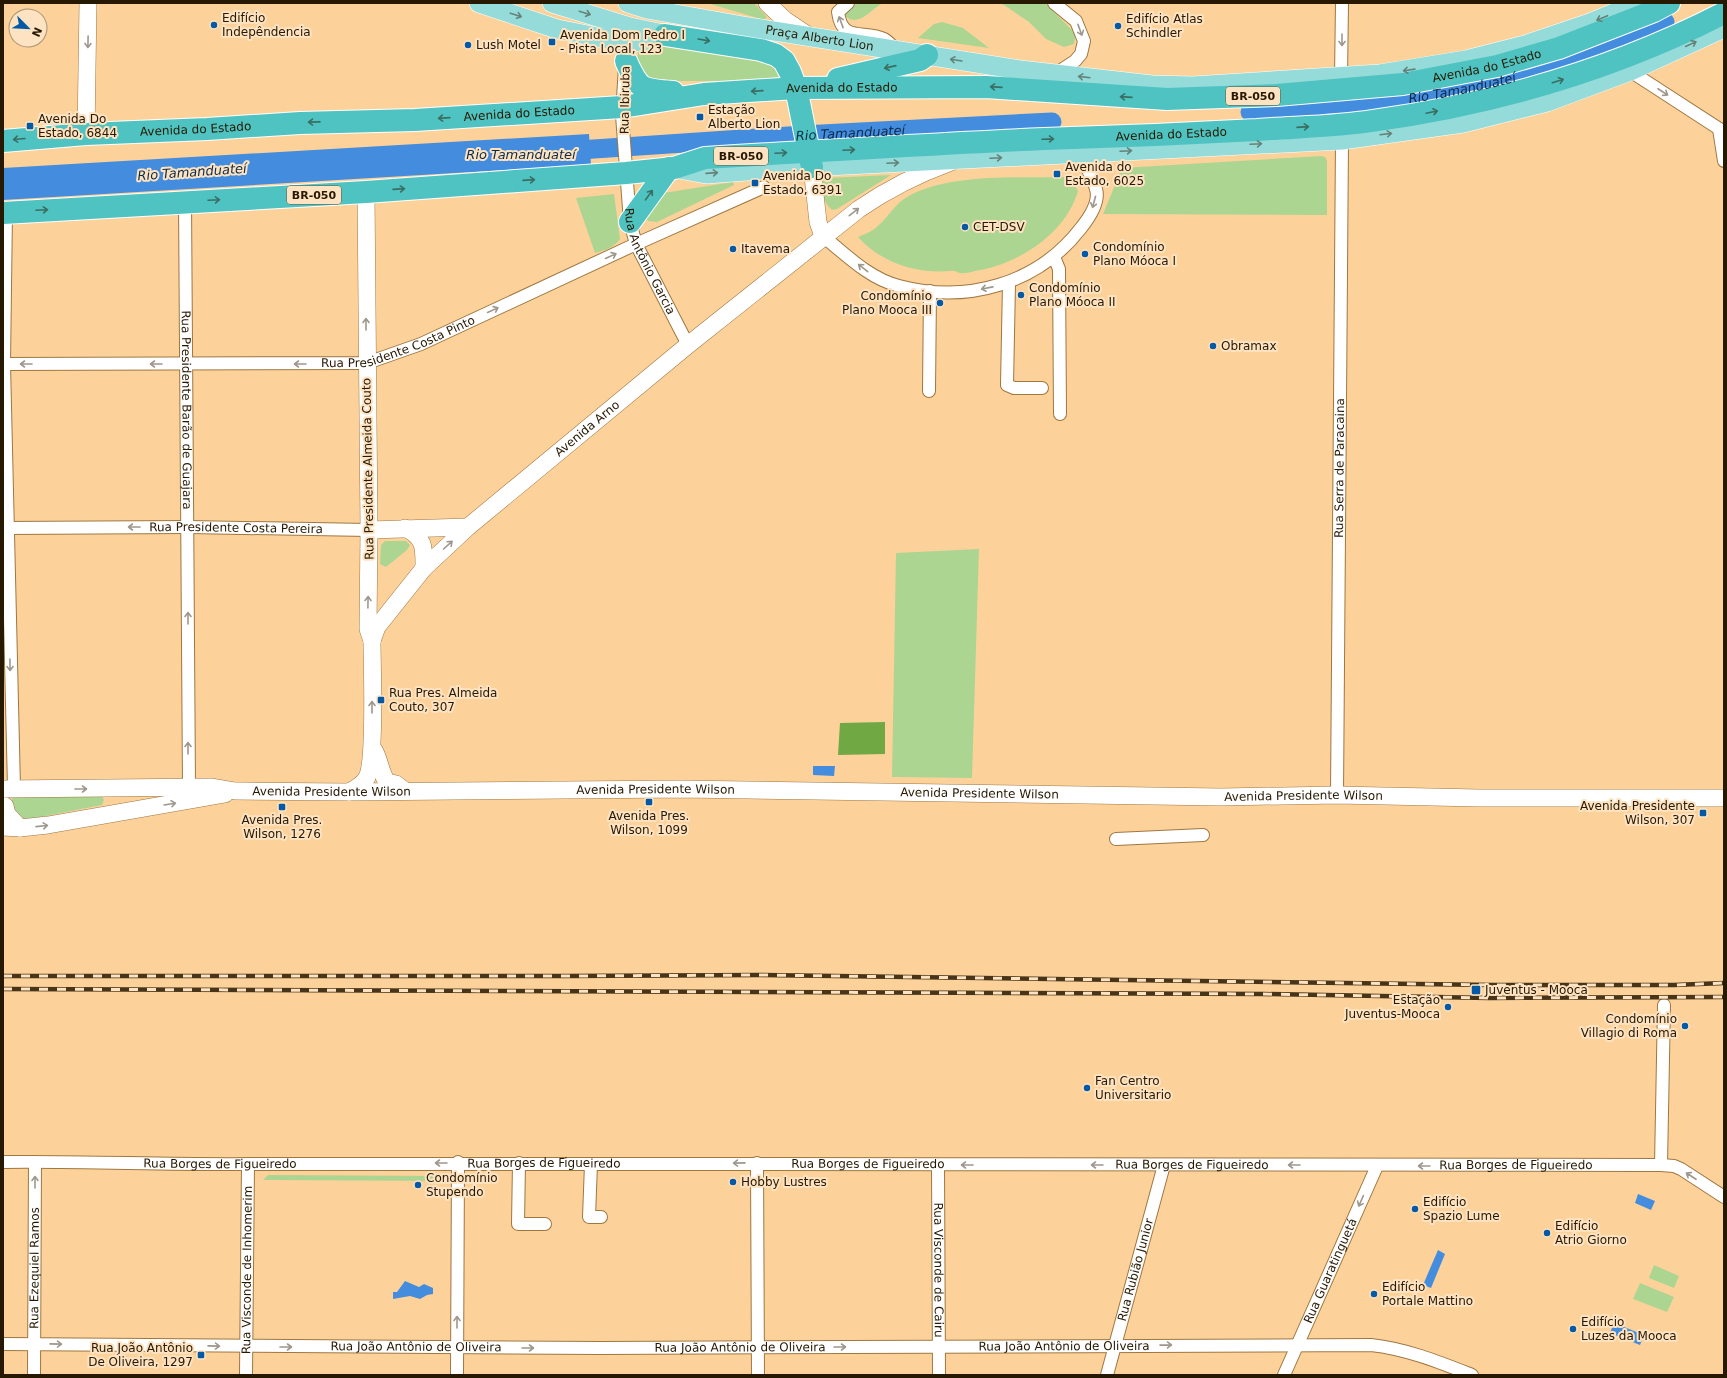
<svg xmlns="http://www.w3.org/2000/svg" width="1727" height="1378" viewBox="0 0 1727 1378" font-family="'DejaVu Sans',sans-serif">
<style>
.green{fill:#acd591}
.forest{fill:#70a844}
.water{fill:#448cde}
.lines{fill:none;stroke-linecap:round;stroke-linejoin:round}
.river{stroke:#448cde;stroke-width:19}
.street-casing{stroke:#9f7741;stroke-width:14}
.secondary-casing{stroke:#9f7741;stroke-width:18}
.primary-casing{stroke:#fff;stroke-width:20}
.highway-casing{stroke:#fff;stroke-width:24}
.street{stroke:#fff;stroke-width:12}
.secondary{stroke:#fff;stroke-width:17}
.primary{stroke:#95dbda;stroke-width:19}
.highway{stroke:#4fc3c1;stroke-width:22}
.rail-casing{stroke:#473419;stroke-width:4.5}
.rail{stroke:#fde3c2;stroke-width:3;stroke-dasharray:9;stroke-linecap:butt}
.oneway{stroke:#648379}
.oneway2{stroke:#9e978d}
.oneway3{stroke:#3b6e62}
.poi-dot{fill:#0459a7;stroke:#fde3c2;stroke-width:1.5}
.labels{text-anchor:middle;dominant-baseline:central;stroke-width:4;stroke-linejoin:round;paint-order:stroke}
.shield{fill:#fde3c2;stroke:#67553c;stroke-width:1}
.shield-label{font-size:11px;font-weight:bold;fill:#271802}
.poi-label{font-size:12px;fill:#271802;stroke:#fde3c2;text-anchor:start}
.street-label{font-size:12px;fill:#271802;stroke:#fde3c2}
.water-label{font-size:13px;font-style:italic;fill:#0c2a4a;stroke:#fde3c2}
</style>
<rect width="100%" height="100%" fill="#fdd29a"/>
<!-- green -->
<g class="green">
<path d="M707,3H754L767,17L764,20Z"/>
<path d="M857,3H883C871,9 859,28 845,16V13Z"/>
<path d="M998,3H1045L1076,34L1074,44L1064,47L1046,39L1029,22L1004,5Z"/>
<path d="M942,22L963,28L989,48L918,38L934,24Z"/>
<path d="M650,45L767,60L772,62L781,75L774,81H649L637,72L638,51Z"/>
<path d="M1321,156L1325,157L1327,161V215L1103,214L1122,168Z"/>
<path d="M891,175L837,209L832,210C823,202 822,194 821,182L826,178Z"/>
<path d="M1064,177L1072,181L1078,191C1065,235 1018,264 975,271C971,272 964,274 960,273C957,273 955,270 951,271C917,274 881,263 858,237C865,234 873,231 879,225C889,216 895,204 907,197C948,173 1017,178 1064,177Z"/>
<path d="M733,182L734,185L657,222L648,221L644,214L657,194Z"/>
<path d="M614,194L620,239C614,248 605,250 595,253L576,198Z"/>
<path d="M385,541H406L410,545L407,550L386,567L380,564L381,545Z"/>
<path d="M979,549L972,778L892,777L896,553Z"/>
<path d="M13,796H102L104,800L102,805L25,820L10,805Z"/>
<path d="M268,1175L443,1176L448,1181L263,1180Z"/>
<path d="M1654,1265L1679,1276L1674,1288L1649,1278Z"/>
<path d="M1640,1283L1674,1297L1667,1312L1633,1299Z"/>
</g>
<!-- forest -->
<path class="forest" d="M885,722V754L838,755L840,723Z"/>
<!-- water -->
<g class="water">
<path d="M589,134L591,165L3,200V168Z"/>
<path d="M813,766H835L834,776L813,775Z"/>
<path d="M1638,1194L1655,1201L1651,1210L1635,1203Z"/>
<path d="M1438,1250L1445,1254L1431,1288L1423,1285Z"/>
<path d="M405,1281L419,1287L424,1284L433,1288V1294L427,1295L420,1299L410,1296L393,1299V1292H397Z"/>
<path d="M1614,1323L1644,1335L1640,1345L1610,1333Z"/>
</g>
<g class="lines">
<!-- river -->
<g class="river">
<path id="s1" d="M1250,112C1281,111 1313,111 1344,108C1364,107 1384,102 1404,99C1494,86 1582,62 1665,22"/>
<path id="s2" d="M564,151L803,135L1052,122"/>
</g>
<defs>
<g id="street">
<path d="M848,3L838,12C842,44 864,29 884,39C888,41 892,46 896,49"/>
<path d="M1054,3L1076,21L1084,41L1081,54L1075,61L1055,74"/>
<path id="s3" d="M625,66L622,115L630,222L636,244L688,345"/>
<path d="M1630,71L1724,132"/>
<path d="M1341,77L1342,3"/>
<path d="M1719,129L1724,161"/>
<path id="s4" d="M185,201L189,787"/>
<path d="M6,212L4,364L14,788"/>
<path d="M823,236C846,255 870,279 899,286C967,304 1038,284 1081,228C1089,218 1100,202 1096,189C1093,177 1085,165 1079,154"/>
<path d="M1054,257L1059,269L1060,414"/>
<path d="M1009,283L1007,385L1014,388H1042"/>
<path id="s5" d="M3,364L367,363L421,344L636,244L764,187"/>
<path d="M929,391L930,291"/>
<path id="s6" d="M3,528L188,527L369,530"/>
<path id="s7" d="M1337,795L1342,140"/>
<path d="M1116,839L1203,835"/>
<path id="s8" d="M3,1162C86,1161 170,1165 253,1164C722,1162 1192,1166 1661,1165L1674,1166L1681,1169L1724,1197"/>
<path d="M519,1163L518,1224H545"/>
<path d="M757,1163L758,1375"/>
<path d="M591,1164L589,1217H601"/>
<path id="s9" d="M938,1165L939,1375"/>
<path d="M1661,1165L1664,1005"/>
<path id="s10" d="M3,1344L601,1348L1371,1345C1407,1349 1439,1362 1472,1375"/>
<path id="s11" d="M34,1375L35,1162"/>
<path id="s12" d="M246,1375L248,1164"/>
<path d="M457,1375L458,1162"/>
<path id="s13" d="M1107,1375L1164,1165"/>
<path id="s14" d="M1284,1375L1377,1166"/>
</g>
<g id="secondary">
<path d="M767,3L785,20L809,36"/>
<path d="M86,134L88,3"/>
<path d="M812,167L818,222L823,236"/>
<path d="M405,528C425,538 424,547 424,568"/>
<path d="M369,530L468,527"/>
<path id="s15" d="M372,641L377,627L424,568L468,527L688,345L859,209C888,189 918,174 951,162"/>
<path d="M374,750C380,760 380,772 387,782L396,784L405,791"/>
<path id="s16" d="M3,789L212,787L235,791L349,792L682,789L1221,797L1337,795L1479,798H1724"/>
<path d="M349,792C355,789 362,785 366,779C376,765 372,664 372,641L368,629L369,530L366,192"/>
<path d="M5,806L7,814L20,828"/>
<path d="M3,827L20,828L48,825L225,794"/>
</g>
<g id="primary">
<path d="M479,3L557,29L602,38L627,42L645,41L665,35"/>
<path d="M552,3L630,27L663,34"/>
<path id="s17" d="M628,3L647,9L743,26L1020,70L1152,85L1193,86L1380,74L1466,60L1525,45L1590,23L1638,3"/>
<path d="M674,168L706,174L787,168L1342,140L1463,123L1547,102L1630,71L1724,28"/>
</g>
<g id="highway">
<path d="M665,35L761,50L776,55L784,61L790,72L796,88L812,167"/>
<path d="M626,61C639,90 641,90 673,92"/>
<path d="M838,79L920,60L927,55"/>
<path id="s18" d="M3,141L86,134L207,129L300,123L415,120L622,107L704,94L796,88L986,87L1167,99L1277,95L1403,84L1497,66L1559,48L1654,11L1669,3"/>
<path id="s19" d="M3,213L366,192L626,173L674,168L705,158C818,151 931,144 1044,139C1115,137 1186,134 1257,130C1295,127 1334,127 1372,121C1495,104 1613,70 1724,13"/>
<path d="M630,222L669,168"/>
</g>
</defs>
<!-- street casing -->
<use href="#street" class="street-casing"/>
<!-- secondary casing -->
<use href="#secondary" class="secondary-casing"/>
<!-- primary casing -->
<use href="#primary" class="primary-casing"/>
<!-- highway casing -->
<use href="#highway" class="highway-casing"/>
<!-- street -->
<use href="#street" class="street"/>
<!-- secondary -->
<use href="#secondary" class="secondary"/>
<!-- primary -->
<use href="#primary" class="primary"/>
<!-- highway -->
<use href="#highway" class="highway"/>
<defs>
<g id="rail">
<path d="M3,976H567L760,975L1491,985H1674L1724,983"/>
<path d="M3,989L1263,994L1489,998L1724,997"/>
</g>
</defs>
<!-- rail casing -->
<use href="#rail" class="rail-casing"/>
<!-- rail -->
<use href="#rail" class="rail"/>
</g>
<!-- one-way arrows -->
<defs><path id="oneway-shaft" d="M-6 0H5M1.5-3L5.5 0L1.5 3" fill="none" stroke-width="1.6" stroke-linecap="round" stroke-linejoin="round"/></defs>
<g class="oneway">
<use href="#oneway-shaft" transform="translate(585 13) rotate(17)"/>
<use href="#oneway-shaft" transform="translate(516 15) rotate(18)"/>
<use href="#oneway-shaft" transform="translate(1602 18) rotate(157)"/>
<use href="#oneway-shaft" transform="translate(1691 44) rotate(-25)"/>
<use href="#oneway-shaft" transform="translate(956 60) rotate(-171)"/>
<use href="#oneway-shaft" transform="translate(1409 70) rotate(172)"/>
<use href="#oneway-shaft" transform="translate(1084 77) rotate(-173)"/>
<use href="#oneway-shaft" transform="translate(1386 134) rotate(-7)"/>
<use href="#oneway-shaft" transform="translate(1256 144) rotate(-3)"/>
<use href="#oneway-shaft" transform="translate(1126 151) rotate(-3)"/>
<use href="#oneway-shaft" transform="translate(996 158) rotate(-3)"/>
<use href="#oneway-shaft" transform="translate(893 163) rotate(-3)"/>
<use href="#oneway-shaft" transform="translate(712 173) rotate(-4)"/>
</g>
<g class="oneway2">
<use href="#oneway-shaft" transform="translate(841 22) rotate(-110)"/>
<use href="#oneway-shaft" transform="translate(1080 30) rotate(70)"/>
<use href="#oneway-shaft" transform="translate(1342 40) rotate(90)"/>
<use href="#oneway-shaft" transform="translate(88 42) rotate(91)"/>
<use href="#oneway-shaft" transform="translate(1663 92) rotate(33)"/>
<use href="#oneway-shaft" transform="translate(1094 202) rotate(105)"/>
<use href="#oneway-shaft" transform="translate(854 212) rotate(-38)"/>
<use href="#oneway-shaft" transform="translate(611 256) rotate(-25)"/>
<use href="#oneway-shaft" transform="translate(863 268) rotate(-142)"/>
<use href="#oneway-shaft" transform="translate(987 288) rotate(169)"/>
<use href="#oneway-shaft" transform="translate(493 310) rotate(-25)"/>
<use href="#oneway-shaft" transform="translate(366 324) rotate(-90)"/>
<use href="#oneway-shaft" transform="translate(26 364) rotate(-180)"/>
<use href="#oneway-shaft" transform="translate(156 364) rotate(-180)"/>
<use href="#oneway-shaft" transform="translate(300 364) rotate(180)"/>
<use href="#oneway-shaft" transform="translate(134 527) rotate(180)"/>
<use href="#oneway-shaft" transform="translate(448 545) rotate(-42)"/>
<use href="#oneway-shaft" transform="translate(368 602) rotate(-89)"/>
<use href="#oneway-shaft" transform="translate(188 618) rotate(-90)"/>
<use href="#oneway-shaft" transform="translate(10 665) rotate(89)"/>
<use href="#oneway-shaft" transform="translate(372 707) rotate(-90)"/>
<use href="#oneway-shaft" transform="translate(188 748) rotate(-90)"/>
<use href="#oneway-shaft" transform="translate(81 789)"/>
<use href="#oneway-shaft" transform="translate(170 804) rotate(-9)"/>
<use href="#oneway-shaft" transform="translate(42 826) rotate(-6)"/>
<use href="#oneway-shaft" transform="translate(441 1163) rotate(180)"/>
<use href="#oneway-shaft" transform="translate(739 1163) rotate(179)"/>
<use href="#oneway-shaft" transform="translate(967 1165) rotate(180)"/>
<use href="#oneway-shaft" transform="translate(1097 1165) rotate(-180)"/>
<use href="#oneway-shaft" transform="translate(1294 1165) rotate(-180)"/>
<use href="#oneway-shaft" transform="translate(1424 1166) rotate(180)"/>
<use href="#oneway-shaft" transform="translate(1691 1176) rotate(-147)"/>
<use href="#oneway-shaft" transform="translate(35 1182) rotate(-90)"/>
<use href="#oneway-shaft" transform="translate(1361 1201) rotate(114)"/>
<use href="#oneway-shaft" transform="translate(457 1322) rotate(-90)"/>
<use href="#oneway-shaft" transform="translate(56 1344) rotate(1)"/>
<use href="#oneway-shaft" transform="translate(1166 1345) rotate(-1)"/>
<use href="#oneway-shaft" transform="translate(214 1346) rotate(1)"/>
<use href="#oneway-shaft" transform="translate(286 1347)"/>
<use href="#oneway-shaft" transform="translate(840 1347)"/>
<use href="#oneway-shaft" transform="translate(528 1348)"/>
</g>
<g class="oneway3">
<use href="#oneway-shaft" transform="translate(704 40) rotate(10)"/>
<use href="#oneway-shaft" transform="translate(890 67) rotate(167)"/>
<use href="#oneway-shaft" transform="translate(1558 81) rotate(-18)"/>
<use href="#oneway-shaft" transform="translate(996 87) rotate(-176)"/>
<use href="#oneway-shaft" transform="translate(757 91) rotate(176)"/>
<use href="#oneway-shaft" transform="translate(1126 97) rotate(-176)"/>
<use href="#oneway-shaft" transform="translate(1432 112) rotate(-12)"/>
<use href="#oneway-shaft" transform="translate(444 118) rotate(176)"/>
<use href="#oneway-shaft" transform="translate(314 122) rotate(179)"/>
<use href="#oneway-shaft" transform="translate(1303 127) rotate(-4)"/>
<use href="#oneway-shaft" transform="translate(19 139) rotate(175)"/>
<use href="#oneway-shaft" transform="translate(1048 139) rotate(-2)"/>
<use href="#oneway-shaft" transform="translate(849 150) rotate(-3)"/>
<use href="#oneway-shaft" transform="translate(781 153) rotate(-3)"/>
<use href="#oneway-shaft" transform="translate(529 180) rotate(-4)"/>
<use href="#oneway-shaft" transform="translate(399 189) rotate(-4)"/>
<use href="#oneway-shaft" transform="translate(649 195) rotate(-54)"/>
<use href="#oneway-shaft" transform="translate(214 200) rotate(-3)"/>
<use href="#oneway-shaft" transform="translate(42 210) rotate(-3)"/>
</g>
<!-- markers -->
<g class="poi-dot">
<circle cx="214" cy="25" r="4"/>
<circle cx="1118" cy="26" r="4"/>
<rect x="548" y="38" width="8" height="8" rx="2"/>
<circle cx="468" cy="45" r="4"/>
<rect x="696" y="113" width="8" height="8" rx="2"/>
<rect x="26" y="122" width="8" height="8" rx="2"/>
<rect x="1053" y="170" width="8" height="8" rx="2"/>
<rect x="751" y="179" width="8" height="8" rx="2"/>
<circle cx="965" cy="227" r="4"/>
<circle cx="733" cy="249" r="4"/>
<circle cx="1085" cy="254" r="4"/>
<circle cx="1021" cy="295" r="4"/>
<circle cx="940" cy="303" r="4"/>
<circle cx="1213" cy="346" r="4"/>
<rect x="377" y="696" width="8" height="8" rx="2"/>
<rect x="645" y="798" width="8" height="8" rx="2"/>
<rect x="278" y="803" width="8" height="8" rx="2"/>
<rect x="1699" y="809" width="8" height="8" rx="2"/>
<rect x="1471" y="985" width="10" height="10" rx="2"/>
<circle cx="1448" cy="1007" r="4"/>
<circle cx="1685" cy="1026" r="4"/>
<circle cx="1087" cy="1088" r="4"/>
<circle cx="733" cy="1182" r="4"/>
<circle cx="418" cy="1185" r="4"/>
<circle cx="1415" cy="1209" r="4"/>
<circle cx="1547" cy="1233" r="4"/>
<circle cx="1374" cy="1294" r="4"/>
<circle cx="1573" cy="1329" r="4"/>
<rect x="197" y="1351" width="8" height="8" rx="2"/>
</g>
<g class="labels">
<!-- shield labels -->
<g class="shield">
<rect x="1226" y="87" width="54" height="18" rx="3"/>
<rect x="714" y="147" width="54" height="18" rx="3"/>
<rect x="287" y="186" width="54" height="18" rx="3"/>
</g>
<g class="shield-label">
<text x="1253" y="96">BR-050</text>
<text x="741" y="156">BR-050</text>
<text x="314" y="195">BR-050</text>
</g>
<!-- poi labels -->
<g class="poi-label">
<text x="222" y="18">Edifício<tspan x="222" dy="14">Indepêndencia</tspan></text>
<text x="1126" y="19">Edifício Atlas<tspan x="1126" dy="14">Schindler</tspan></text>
<text x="560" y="35">Avenida Dom Pedro I<tspan x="560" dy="14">- Pista Local, 123</tspan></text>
<text x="476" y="45">Lush Motel</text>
<text x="708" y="110">Estação<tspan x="708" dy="14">Alberto Lion</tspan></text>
<text x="38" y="119">Avenida Do<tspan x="38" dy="14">Estado, 6844</tspan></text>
<text x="1065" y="167">Avenida do<tspan x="1065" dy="14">Estado, 6025</tspan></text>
<text x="763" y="176">Avenida Do<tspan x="763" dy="14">Estado, 6391</tspan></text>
<text x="973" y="227">CET-DSV</text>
<text x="1093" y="247">Condomínio<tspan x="1093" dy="14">Plano Móoca I</tspan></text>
<text x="741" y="249">Itavema</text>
<text x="1029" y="288">Condomínio<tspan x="1029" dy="14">Plano Móoca II</tspan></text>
<text x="932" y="296" text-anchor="end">Condomínio<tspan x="932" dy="14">Plano Mooca III</tspan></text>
<text x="1221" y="346">Obramax</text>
<text x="389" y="693">Rua Pres. Almeida<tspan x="389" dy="14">Couto, 307</tspan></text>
<text x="1695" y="806" text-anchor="end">Avenida Presidente<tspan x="1695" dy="14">Wilson, 307</tspan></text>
<text x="649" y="816" text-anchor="middle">Avenida Pres.<tspan x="649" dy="14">Wilson, 1099</tspan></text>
<text x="282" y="820" text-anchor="middle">Avenida Pres.<tspan x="282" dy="14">Wilson, 1276</tspan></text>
<text x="1485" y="990">Juventus - Mooca</text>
<text x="1440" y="1000" text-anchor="end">Estação<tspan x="1440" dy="14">Juventus-Mooca</tspan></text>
<text x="1677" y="1019" text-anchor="end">Condomínio<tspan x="1677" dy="14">Villagio di Roma</tspan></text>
<text x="1095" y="1081">Fan Centro<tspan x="1095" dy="14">Universitario</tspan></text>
<text x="426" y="1178">Condomínio<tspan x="426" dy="14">Stupendo</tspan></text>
<text x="741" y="1182">Hobby Lustres</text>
<text x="1423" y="1202">Edifício<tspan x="1423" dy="14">Spazio Lume</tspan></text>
<text x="1555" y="1226">Edifício<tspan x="1555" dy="14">Atrio Giorno</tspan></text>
<text x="1382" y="1287">Edifício<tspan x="1382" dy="14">Portale Mattino</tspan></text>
<text x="1581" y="1322">Edifício<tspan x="1581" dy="14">Luzes da Mooca</tspan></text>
<text x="193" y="1348" text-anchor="end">Rua João Antônio<tspan x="193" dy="14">De Oliveira, 1297</tspan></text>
</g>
<!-- street labels -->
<g class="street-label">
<text stroke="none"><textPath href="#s17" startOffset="195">Praça Alberto Lion</textPath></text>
<text stroke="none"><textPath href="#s18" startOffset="1489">Avenida do Estado</textPath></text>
<text stroke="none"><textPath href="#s18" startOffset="841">Avenida do Estado</textPath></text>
<text transform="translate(625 100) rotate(-89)">Rua Ibiruba</text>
<text stroke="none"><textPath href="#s18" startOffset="517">Avenida do Estado</textPath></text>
<text stroke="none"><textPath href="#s18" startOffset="193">Avenida do Estado</textPath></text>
<text stroke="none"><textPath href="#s19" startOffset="1172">Avenida do Estado</textPath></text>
<text stroke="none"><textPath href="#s3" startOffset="200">Rua Antônio Garcia</textPath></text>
<text stroke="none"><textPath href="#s5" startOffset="399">Rua Presidente Costa Pinto</textPath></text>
<text stroke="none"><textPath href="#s4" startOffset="209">Rua Presidente Barão de Guajara</textPath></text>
<text stroke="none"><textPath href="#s15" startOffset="305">Avenida Arno</textPath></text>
<text stroke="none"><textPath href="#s7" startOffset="327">Rua Serra de Paracaina</textPath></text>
<text transform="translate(368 469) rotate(-91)">Rua Presidente Almeida Couto</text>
<text stroke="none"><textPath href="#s6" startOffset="233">Rua Presidente Costa Pereira</textPath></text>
<text stroke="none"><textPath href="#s16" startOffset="653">Avenida Presidente Wilson</textPath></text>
<text stroke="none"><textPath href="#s16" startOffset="329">Avenida Presidente Wilson</textPath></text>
<text stroke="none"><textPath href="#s16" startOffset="977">Avenida Presidente Wilson</textPath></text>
<text stroke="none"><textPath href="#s16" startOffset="1301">Avenida Presidente Wilson</textPath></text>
<text stroke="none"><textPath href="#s8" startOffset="217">Rua Borges de Figueiredo</textPath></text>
<text stroke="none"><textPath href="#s8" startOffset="541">Rua Borges de Figueiredo</textPath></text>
<text stroke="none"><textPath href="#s8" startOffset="865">Rua Borges de Figueiredo</textPath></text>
<text stroke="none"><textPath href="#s8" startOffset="1189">Rua Borges de Figueiredo</textPath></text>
<text stroke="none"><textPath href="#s8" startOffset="1513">Rua Borges de Figueiredo</textPath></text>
<text stroke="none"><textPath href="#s11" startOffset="107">Rua Ezequiel Ramos</textPath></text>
<text stroke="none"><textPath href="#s12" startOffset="105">Rua Visconde de Inhomerim</textPath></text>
<text stroke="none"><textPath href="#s9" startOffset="105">Rua Visconde de Cairu</textPath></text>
<text stroke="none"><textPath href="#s13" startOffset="109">Rua Rubião Junior</textPath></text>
<text stroke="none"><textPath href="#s14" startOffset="114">Rua Guaratinguetá</textPath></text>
<text stroke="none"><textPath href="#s10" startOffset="1061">Rua João Antônio de Oliveira</textPath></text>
<text stroke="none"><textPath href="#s10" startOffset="737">Rua João Antônio de Oliveira</textPath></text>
<text stroke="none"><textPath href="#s10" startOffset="413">Rua João Antônio de Oliveira</textPath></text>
</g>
<!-- water labels -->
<g class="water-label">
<text stroke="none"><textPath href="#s1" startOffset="214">Rio Tamanduateí</textPath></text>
<text stroke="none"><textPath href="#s2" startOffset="287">Rio Tamanduateí</textPath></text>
<text x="521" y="154">Rio Tamanduateí</text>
<text transform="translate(192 172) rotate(-4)">Rio Tamanduateí</text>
</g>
</g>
<!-- border -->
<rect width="1727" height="1378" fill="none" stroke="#271802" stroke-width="8"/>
<!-- north arrow -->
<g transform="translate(28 28) rotate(114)"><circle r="19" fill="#fde3c2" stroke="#a79275"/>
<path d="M0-3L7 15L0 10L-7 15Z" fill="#0459a7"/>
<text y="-6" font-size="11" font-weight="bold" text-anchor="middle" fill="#271802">N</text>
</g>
</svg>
